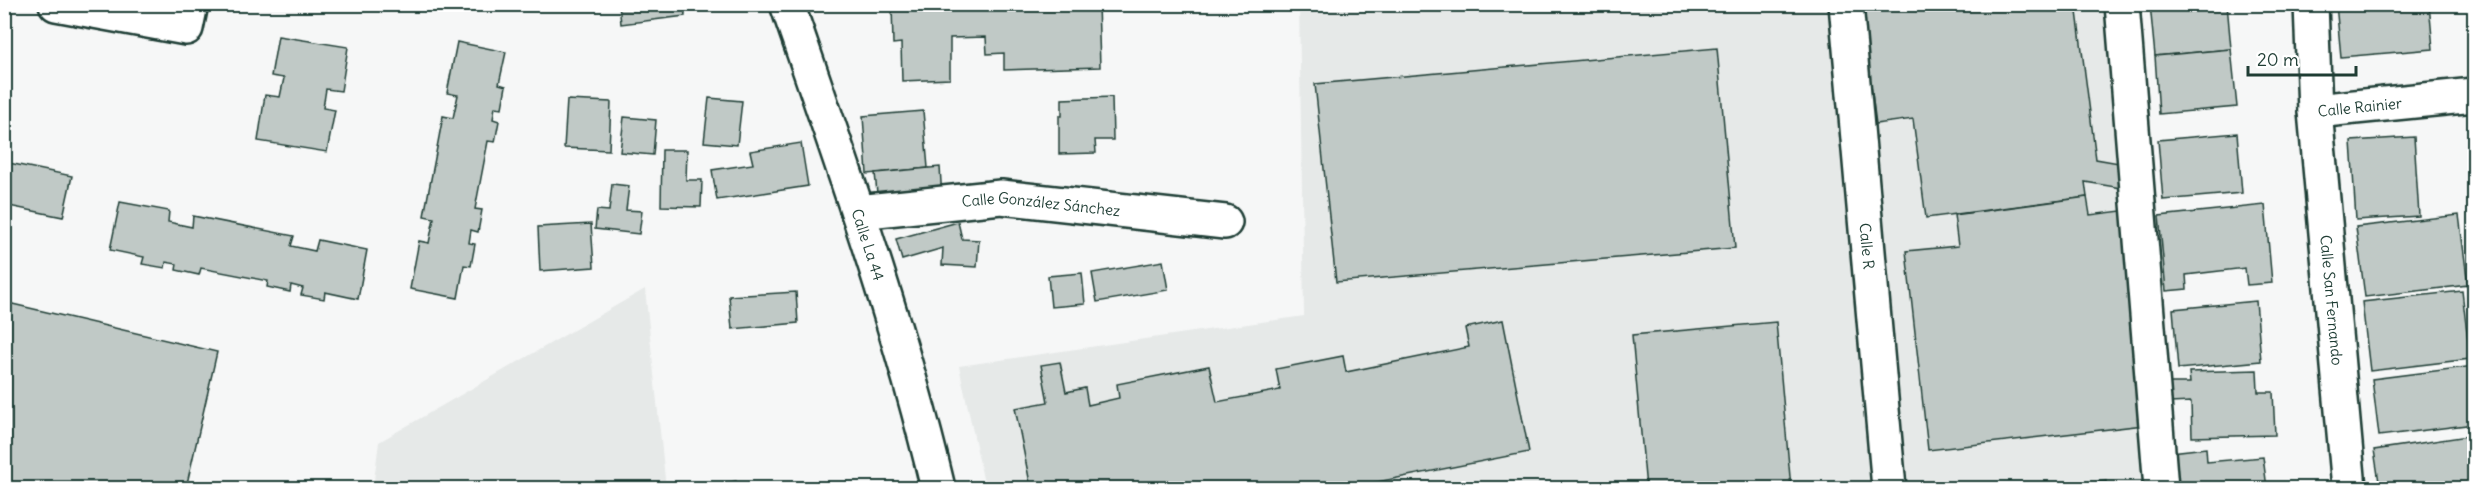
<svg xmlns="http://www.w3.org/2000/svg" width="2479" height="493" viewBox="0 0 2479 493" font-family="Delius,sans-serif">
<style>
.built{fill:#e6e9e8}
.building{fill:#c0c9c6;stroke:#1f3d34;stroke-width:1.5}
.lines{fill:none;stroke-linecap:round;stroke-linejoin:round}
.minor-casing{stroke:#1f3d34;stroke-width:38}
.minor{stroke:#fff;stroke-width:33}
.labels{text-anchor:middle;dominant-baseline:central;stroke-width:4.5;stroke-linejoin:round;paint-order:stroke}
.street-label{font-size:15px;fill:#1f3d34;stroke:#fff}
</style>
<rect width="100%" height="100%" fill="#f6f7f7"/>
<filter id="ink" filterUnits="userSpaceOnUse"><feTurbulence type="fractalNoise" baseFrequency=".0167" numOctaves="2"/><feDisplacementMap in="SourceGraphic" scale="12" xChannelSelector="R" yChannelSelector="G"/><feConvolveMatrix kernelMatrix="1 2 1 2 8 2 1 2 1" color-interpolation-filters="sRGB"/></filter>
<g filter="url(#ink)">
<!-- built -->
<g class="built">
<path d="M1299,5H2105L2125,116L2150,488H985L959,366L1304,316Z"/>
<path d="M645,289L666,488H373L379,442Z"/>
</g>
<!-- building -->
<g class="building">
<path d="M619,4H684L685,16L621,24Z"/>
<path d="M892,4H1098L1100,67L1004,70V53L987,54L986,37L950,38V79L902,81L901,43L893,44Z"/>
<path d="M1898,4H2076L2096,159L2125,164L2121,188L2085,182L2087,197L1926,218L1913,119L1876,124L1861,9Z"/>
<path d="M2150,4H2227L2231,49L2155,56Z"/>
<path d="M2336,4H2429L2433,49L2341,57Z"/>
<path d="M278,36L348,47L341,91L326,89L323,108L335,110L327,152L258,141L265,95L280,97L284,78L271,76Z"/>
<path d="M457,42L506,52L499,84L506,86L502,108L495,107L493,119L499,121L495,142L488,141L475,209L482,210L478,232L471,230L469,243L475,244L471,266L464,265L458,298L410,289L419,241L429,243L434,218L424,216L443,116L453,118L458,95L447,93Z"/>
<path d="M1717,48L1735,248L1336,282L1315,84Z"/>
<path d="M2231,49L2237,107L2159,114L2155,56Z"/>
<path d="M1112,97L1113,140H1095L1096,153L1059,154V116H1062V99Z"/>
<path d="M709,98L742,101L737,145L704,142Z"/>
<path d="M567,100L611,102L609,150L564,148Z"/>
<path d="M923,111L928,168L867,174L863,116Z"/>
<path d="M624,117L656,120L653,155L620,152Z"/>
<path d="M2237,133L2242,193L2163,200L2158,140Z"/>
<path d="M2414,137L2419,216L2356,220L2351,141Z"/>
<path d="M801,143L808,186L717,200L712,170L753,164L750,151Z"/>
<path d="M662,150H687L686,180H702L701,207L661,206Z"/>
<path d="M4,162L72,176L63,217L4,205Z"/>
<path d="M940,167L942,198L878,203L875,173Z"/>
<path d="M612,184L629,186L626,210L642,211L639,234L595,229L597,210L609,211Z"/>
<path d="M2087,197L2090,215L2137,209L2161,423L1928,450L1906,251L1958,246L1954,215Z"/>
<path d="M120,202L169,211L168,222L192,227L193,216L294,236L291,246L315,251L318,240L367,250L358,299L325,292L324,299L301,295L303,288L291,285L290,292L267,287L268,281L201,268L199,275L176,270L177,264L166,262L165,268L142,264L144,257L110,250Z"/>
<path d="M2265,205L2272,283L2247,285L2245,268L2186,275L2187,289L2166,291L2159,216Z"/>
<path d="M2459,215L2468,285L2365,297L2356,227Z"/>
<path d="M958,222L962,239L979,240L977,267L942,265L943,248L902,260L896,239Z"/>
<path d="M591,224L594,267L540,271L538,227Z"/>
<path d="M1163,261L1168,290L1097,302L1092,273Z"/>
<path d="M1082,273L1085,304L1051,307L1048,276Z"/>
<path d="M2462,291L2470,359L2370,371L2362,302Z"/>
<path d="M796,292L798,323L732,329L729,296Z"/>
<path d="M2256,301L2261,361L2178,369L2173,309Z"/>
<path d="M4,302L217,352L186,488H4Z"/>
<path d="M1503,320L1529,452L1347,488H1031L1015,408L1048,402L1041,365L1060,362L1066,392L1085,388L1088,405L1119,398L1117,384L1209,366L1217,402L1280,390L1276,369L1343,356L1346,372L1469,347L1465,328Z"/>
<path d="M1776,322L1791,488H1646L1632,335Z"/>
<path d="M2474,366V424L2379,436L2372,379Z"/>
<path d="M2257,370L2258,392H2273L2275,435L2192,437L2191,402L2170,403L2169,383H2190L2189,372Z"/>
<path d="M2474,435V488H2380L2374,450Z"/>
<path d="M2206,448L2207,462L2263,457L2267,488H2175L2171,452Z"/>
<path d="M736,481L737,488H689Z"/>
<path d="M2107,481V488H2038Z"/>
</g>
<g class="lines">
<defs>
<g id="minor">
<path d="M56,4L186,28L191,4"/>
<path id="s1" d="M787,4C842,164 899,324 938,488"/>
<path id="s2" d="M1846,4L1889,488"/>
<path d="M2122,4L2161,488"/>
<path id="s3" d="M2311,4L2315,111L2349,488"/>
<path id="s4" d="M2315,111L2474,95"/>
<path id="s5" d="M858,212L1001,197L1225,222"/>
</g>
</defs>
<!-- minor casing -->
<use href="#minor" class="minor-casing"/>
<!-- minor -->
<use href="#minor" class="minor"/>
</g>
</g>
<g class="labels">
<!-- street labels -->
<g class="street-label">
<text stroke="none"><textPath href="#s4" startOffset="45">Calle Rainier</textPath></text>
<text stroke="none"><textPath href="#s5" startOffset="184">Calle González Sánchez</textPath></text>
<text stroke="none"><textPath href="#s1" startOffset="254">Calle La 44</textPath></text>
<text stroke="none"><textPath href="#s2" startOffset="243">Calle R</textPath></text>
<text stroke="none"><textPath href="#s3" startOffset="297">Calle San Fernando</textPath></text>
</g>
</g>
<!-- margin -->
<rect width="2479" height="493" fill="none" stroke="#fff" stroke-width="24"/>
<rect x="12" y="12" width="2455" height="469" fill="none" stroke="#1f3d34" stroke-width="2" filter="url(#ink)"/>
<!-- scale -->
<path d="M2248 66v9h108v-9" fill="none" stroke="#1f3d34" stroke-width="3"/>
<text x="2257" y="66" font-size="18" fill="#1f3d34" stroke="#ffffff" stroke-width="4.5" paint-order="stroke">20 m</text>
</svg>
